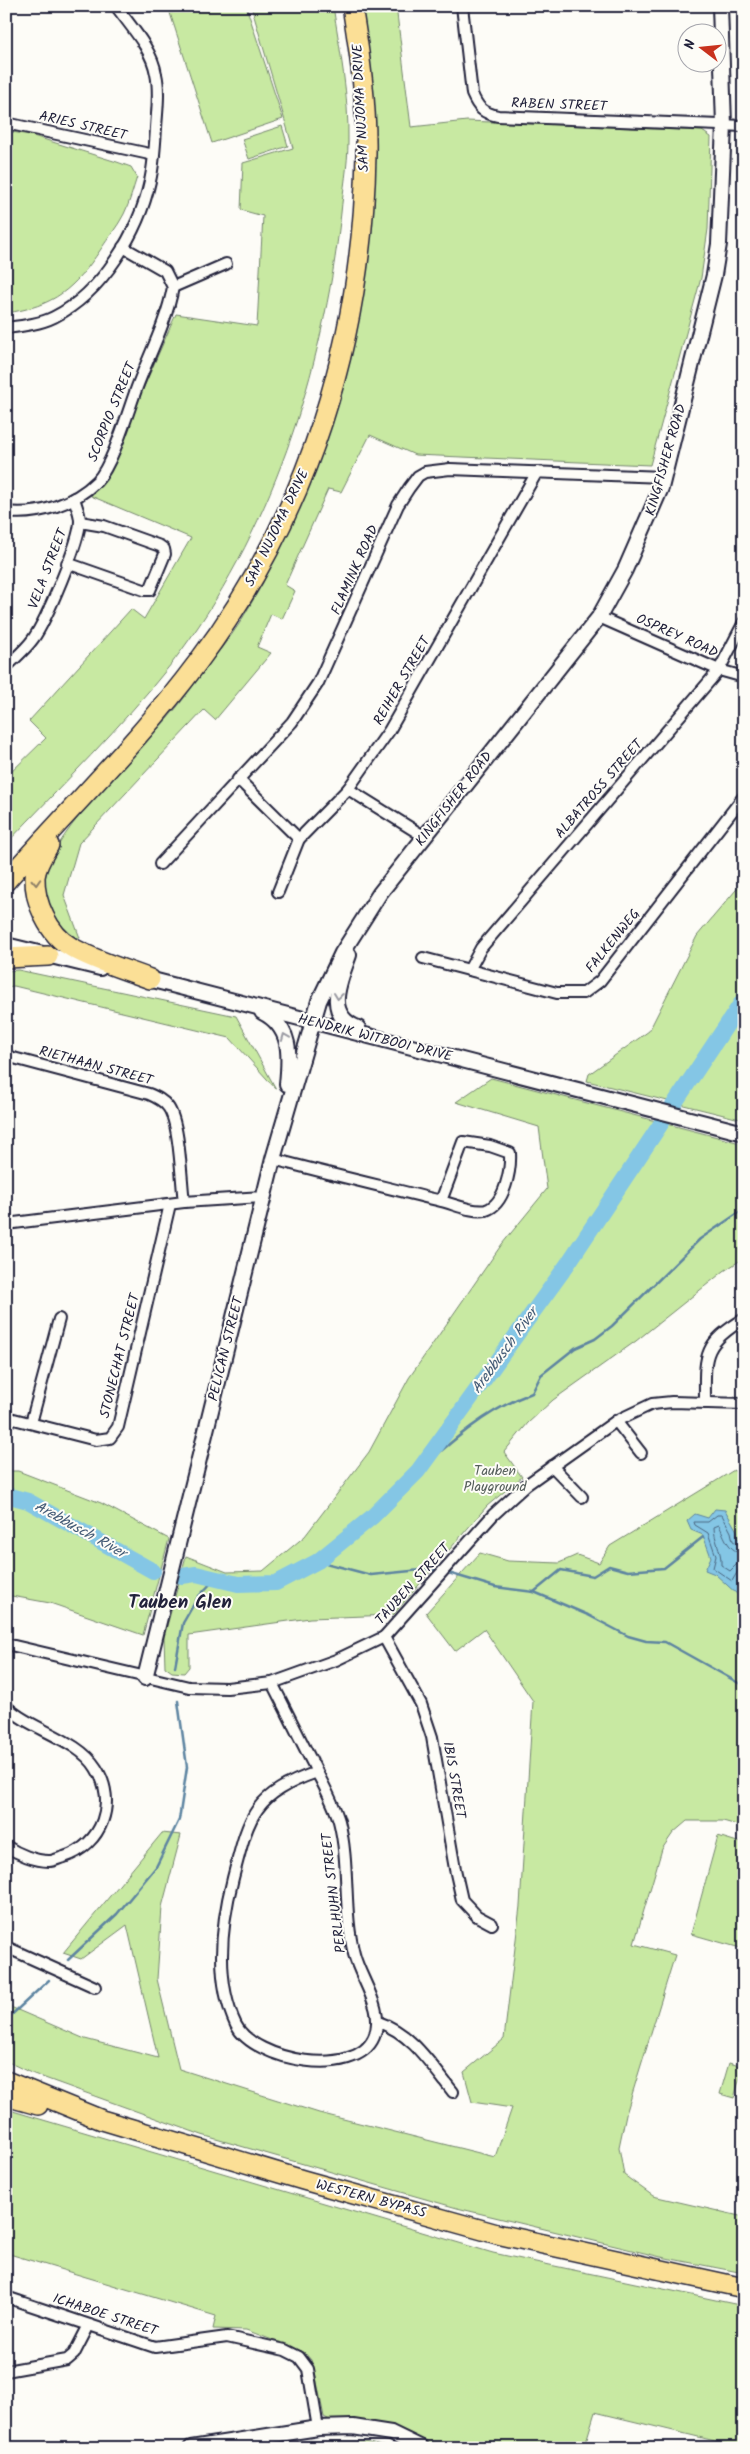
<svg xmlns="http://www.w3.org/2000/svg" width="750" height="2454" viewBox="0 0 750 2454" font-family="Kalam,sans-serif">
<style>
.green{fill:#c8e9a2;stroke:#75866e}
.water{fill:#84c6e5;stroke:#5d84a1}
.lines{fill:none;stroke-linecap:round;stroke-linejoin:round}
.shore{stroke:#49647f;stroke-width:1}
.stream{stroke:#5d84a1;stroke-width:2.5}
.river{stroke:#84c6e5;stroke-width:16}
.street-casing{stroke:#22223b;stroke-width:14}
.secondary-casing{stroke:#22223b;stroke-width:18}
.highway-casing{stroke:#22223b;stroke-width:22}
.street{stroke:#fdfcf7;stroke-width:10}
.secondary{stroke:#fdfcf7;stroke-width:14}
.highway{stroke:#fbdf96;stroke-width:19}
.oneway{stroke:#8e8068}
.oneway2{stroke:#9a9aa2}
.labels{text-anchor:middle;dominant-baseline:central;stroke-width:4;stroke-linejoin:round;paint-order:stroke}
.street-label{font-size:14px;fill:#22223b;stroke:#fdfcf7}
.park-label{font-size:14px;fill:#545e5a;stroke:#fdfcf7}
.water-label{font-size:15px;font-style:italic;fill:#445b76;stroke:#fdfcf7}
.district-label{font-size:19px;font-weight:bold;fill:#22223b;stroke:#fdfcf7}
</style>
<rect width="100%" height="100%" fill="#fdfcf7"/>
<filter id="ink" filterUnits="userSpaceOnUse"><feTurbulence type="fractalNoise" baseFrequency=".02" numOctaves="2"/><feDisplacementMap in="SourceGraphic" scale="10" xChannelSelector="R" yChannelSelector="G"/><feConvolveMatrix kernelMatrix="1 2 1 2 8 2 1 2 1" color-interpolation-filters="sRGB"/></filter>
<g filter="url(#ink)">
<!-- green -->
<g class="green">
<path d="M191,6H246L283,119L212,143L170,13Z"/>
<path d="M251,6H333C340,50 349,97 348,142C348,165 343,190 341,213C323,372 271,535 172,663C121,727 62,785 6,844V777L46,738L29,721L131,609L144,619L191,538L91,496L103,480L176,314L257,326L263,216L241,210L243,163L293,148Z"/>
<path d="M362,6H396L411,127L467,121L702,131L711,137L708,229L701,278L650,465L415,455L370,435L341,492L328,489L285,585L295,591L282,619L271,614L257,647L271,653L215,720L204,710L79,843L64,895L80,938H70C54,919 41,899 46,873C55,830 136,754 167,719C182,702 195,683 208,665C218,652 230,638 239,624C339,460 386,269 372,78C370,54 365,30 362,6Z"/>
<path d="M282,126L288,146L249,159L242,139Z"/>
<path d="M6,131L30,135L117,162L131,167L137,177C133,189 130,202 124,214C118,226 108,238 101,249C74,289 55,306 6,313Z"/>
<path d="M741,884L744,886V1120L587,1081L589,1074L649,1031L697,936Z"/>
<path d="M18,970L236,1016L276,1089L230,1038L14,986L6,987V971Z"/>
<path d="M491,1078L744,1144V1258L724,1271L636,1341L553,1400L528,1423L504,1452L522,1477L487,1506L393,1615L310,1618L189,1635V1667L184,1673L172,1672L165,1667L164,1637L186,1556L227,1572L263,1571L305,1536L369,1452L409,1378L502,1244L547,1189L539,1127L456,1102Z"/>
<path d="M734,1470L744,1485V1827L723,1821H687L673,1833L662,1849L634,1944L675,1955L626,2114L619,2147L624,2175L653,2196L744,2217V2273L661,2257L457,2208L202,2135L31,2073L6,2061V2005L85,2039L158,2058L127,1925L81,1959L63,1953L162,1833L181,1835L162,1907L157,1979L179,2069L319,2113L495,2157L512,2108L472,2102L464,2072L504,2039L520,1906L533,1701L484,1629L455,1651L426,1613L480,1553L508,1561L559,1563L577,1555L599,1563L610,1546Z"/>
<path d="M6,1471H18L101,1503L169,1539L143,1635L50,1603L6,1595Z"/>
<path d="M718,1836L744,1844V1949L691,1934Z"/>
<path d="M729,2063L743,2067L734,2098L720,2094Z"/>
<path d="M6,2109L493,2253L744,2306V2448L595,2412L584,2448H434L409,2433L387,2425L355,2420H330L324,2417L315,2372L311,2360L304,2352L246,2330L213,2329L216,2316L6,2253Z"/>
<path d="M332,2442H364L391,2448H312Z"/>
</g>
<!-- water -->
<path class="water" d="M715,1509L725,1510L737,1531V1538L744,1543V1569L739,1580L738,1595L715,1574L705,1570L711,1557L703,1535L691,1530L687,1521L695,1514L708,1518Z"/>
<g class="lines">
<!-- shore -->
<g class="shore">
<path d="M744,1547L733,1541L731,1532L722,1515H717L708,1522H694L695,1525L708,1533L716,1556L713,1568L732,1581L738,1571L744,1569"/>
<path d="M744,1553C728,1552 725,1537 719,1525L714,1527C714,1540 722,1551 721,1565L730,1571L737,1564L744,1563"/>
</g>
<!-- stream -->
<g class="stream">
<path d="M418,1471C453,1440 488,1409 532,1393L541,1375L575,1348L595,1339L612,1326L700,1239L744,1209"/>
<path d="M318,1561L371,1575L431,1569L440,1571"/>
<path d="M445,1572L495,1587L534,1592L588,1615L628,1636L646,1641L665,1642L744,1686"/>
<path d="M534,1592L561,1570L593,1576L609,1566L628,1571L664,1568L703,1537"/>
<path d="M175,1667L183,1623L198,1597L216,1578"/>
<path d="M68,1960L117,1914L156,1867L179,1820L187,1767L178,1701"/>
<path d="M6,2020L49,1980"/>
</g>
<!-- river -->
<g class="river">
<path d="M6,1495L28,1501L153,1571"/>
<path d="M182,1576L196,1574L238,1584L276,1583L318,1561L372,1517L418,1471L567,1265L744,999"/>
</g>
<defs>
<g id="street">
<path d="M462,6L472,94C478,108 483,113 498,116L744,126"/>
<path d="M6,123L154,155"/>
<path d="M173,287L226,264"/>
<path d="M6,328C22,326 40,324 54,317C102,293 139,232 150,181C154,164 155,145 156,128C157,111 160,91 156,74C152,49 131,27 116,6"/>
<path d="M6,512C38,516 74,504 97,481C113,464 128,411 137,387C149,355 167,321 173,287L165,271L123,247"/>
<path d="M67,563L144,590H150L165,554L164,549L160,546L104,526L80,522"/>
<path d="M599,617L719,670L744,677"/>
<path d="M6,667C15,658 26,649 33,639C46,621 80,541 80,521C80,513 76,506 74,498"/>
<path d="M238,779L299,839"/>
<path d="M348,789L425,837"/>
<path d="M160,864L292,722L318,683L398,505L409,488L418,476L425,472L450,469L664,477"/>
<path d="M278,892L299,839L348,789L389,731L537,472"/>
<path d="M423,958L557,993H584L600,981L744,796"/>
<path d="M469,970L481,948L719,670L744,622"/>
<path d="M6,1056L149,1094C156,1097 163,1100 168,1107C180,1123 181,1180 184,1202"/>
<path d="M273,1159C329,1174 385,1187 441,1201C454,1204 473,1213 486,1210C505,1204 511,1170 510,1153L490,1146L463,1142L441,1201"/>
<path d="M6,1224L184,1202L263,1197"/>
<path d="M705,1403C705,1357 701,1345 744,1319"/>
<path d="M6,1417L96,1440L110,1438L118,1427L170,1204"/>
<path d="M616,1421L641,1453"/>
<path d="M31,1423L59,1319"/>
<path d="M552,1466L582,1497"/>
<path d="M384,1637L421,1704L432,1737L455,1869L462,1900L477,1916L492,1924"/>
<path d="M6,1644L189,1687L227,1688L272,1683L336,1660L384,1637L493,1515L526,1485L616,1421L652,1404L672,1402L744,1404"/>
<path d="M272,1683C286,1710 299,1737 313,1764C322,1783 333,1801 339,1821C350,1864 343,1911 354,1954C360,1979 386,2010 374,2037C356,2080 254,2061 236,2025C215,1981 221,1925 233,1878C249,1816 252,1795 317,1772"/>
<path d="M6,1706C31,1730 78,1739 96,1768C118,1802 102,1845 64,1857C59,1858 54,1861 49,1861C35,1861 18,1854 6,1846"/>
<path d="M6,1947L95,1987"/>
<path d="M378,2022C412,2033 431,2065 453,2092"/>
<path d="M6,2297L155,2347L227,2337L285,2350L299,2357L308,2369L318,2428"/>
<path d="M6,2371L67,2360L74,2354L89,2325"/>
</g>
<g id="secondary">
<path d="M6,945L100,968"/>
<path d="M349,955C340,981 323,1015 358,1028"/>
<path d="M141,977L744,1133"/>
<path d="M262,1012C292,1027 290,1055 287,1084"/>
<path d="M145,1678L273,1159L319,1001L342,953L380,893L599,617L625,570L661,488L714,275L719,244L724,125L720,6"/>
<path d="M191,2448L318,2428L353,2427L391,2433L422,2448"/>
</g>
<g id="highway">
<path d="M49,845C43,855 36,866 35,877C34,902 49,935 71,947C95,961 124,969 150,979"/>
<path d="M6,881C70,808 140,740 198,662C309,514 363,338 366,154C367,105 360,55 352,6"/>
<path d="M6,958L48,956"/>
<path d="M6,2081L102,2120L303,2180L497,2234L744,2288"/>
<path d="M6,2096L38,2105"/>
</g>
</defs>
<!-- street casing -->
<use href="#street" class="street-casing"/>
<!-- secondary casing -->
<use href="#secondary" class="secondary-casing"/>
<!-- highway casing -->
<use href="#highway" class="highway-casing"/>
<!-- street -->
<use href="#street" class="street"/>
<!-- secondary -->
<use href="#secondary" class="secondary"/>
<!-- highway -->
<use href="#highway" class="highway"/>
</g>
<!-- one-way arrows -->
<defs><path id="oneway-chevron" d="M-2-3.5L2.5 0L-2 3.5" fill="none" stroke-width="1.6" stroke-linecap="round" stroke-linejoin="round" transform="scale(1.25)"/></defs>
<use class="oneway" href="#oneway-chevron" transform="translate(36 882) rotate(87)"/>
<g class="oneway2">
<use href="#oneway-chevron" transform="translate(338 996) rotate(97)"/>
<use href="#oneway-chevron" transform="translate(285 1037) rotate(-112)"/>
</g>
</g>
<g class="labels">
<!-- street labels -->
<g class="street-label">
<text transform="translate(559 105) rotate(2)">RABEN STREET</text>
<text transform="translate(361 108) rotate(-93)">SAM NUJOMA DRIVE</text>
<text transform="translate(83 126) rotate(13)">ARIES STREET</text>
<text transform="translate(112 412) rotate(-68)">SCORPIO STREET</text>
<text transform="translate(666 460) rotate(-74)">KINGFISHER ROAD</text>
<text transform="translate(277 528) rotate(-64)">SAM NUJOMA DRIVE</text>
<text transform="translate(48 569) rotate(-69)">VELA STREET</text>
<text transform="translate(355 570) rotate(-66)">FLAMINK ROAD</text>
<text transform="translate(677 636) rotate(24)">OSPREY ROAD</text>
<text transform="translate(402 681) rotate(-60)">REIHER STREET</text>
<text transform="translate(599 789) rotate(-49)">ALBATROSS STREET</text>
<text transform="translate(454 799) rotate(-52)">KINGFISHER ROAD</text>
<text transform="translate(613 941) rotate(-51)">FALKENWEG</text>
<text transform="translate(375 1038) rotate(14)">HENDRIK WITBOOI DRIVE</text>
<text transform="translate(96 1066) rotate(15)">RIETHAAN STREET</text>
<text transform="translate(226 1349) rotate(-76)">PELICAN STREET</text>
<text transform="translate(120 1356) rotate(-76)">STONECHAT STREET</text>
<text transform="translate(413 1584) rotate(-48)">TAUBEN STREET</text>
<text transform="translate(454 1780) rotate(80)">IBIS STREET</text>
<text transform="translate(334 1893) rotate(-97)">PERLHUHN STREET</text>
<text transform="translate(371 2199) rotate(15)">WESTERN BYPASS</text>
<text transform="translate(105 2315) rotate(18)">ICHABOE STREET</text>
</g>
<!-- park labels -->
<g class="park-label">
<text x="495" y="1471">Tauben<tspan x="495" dy="16">Playground</tspan></text>
</g>
<!-- water labels -->
<g class="water-label">
<text transform="translate(505 1351) rotate(-54)">Arebbusch River</text>
<text transform="translate(80 1530) rotate(29)">Arebbusch River</text>
</g>
<!-- district labels -->
<g class="district-label">
<text x="180" y="1603">Tauben Glen</text>
</g>
</g>
<!-- margin -->
<rect width="750" height="2454" fill="none" stroke="#fdfcf7" stroke-width="25"/>
<rect x="12" y="12" width="725" height="2429" fill="none" stroke="#22223b" stroke-width="2" filter="url(#ink)"/>
<!-- north arrow -->
<g transform="translate(702 48) rotate(286)"><circle r="24" fill="#fdfcf7" stroke="#a5a5ac"/>
<path d="M0-4L9 19L0 12L-9 19Z" fill="#c8321e"/>
<text y="-8" font-size="14" font-weight="bold" text-anchor="middle" fill="#22223b">N</text>
</g>
</svg>
